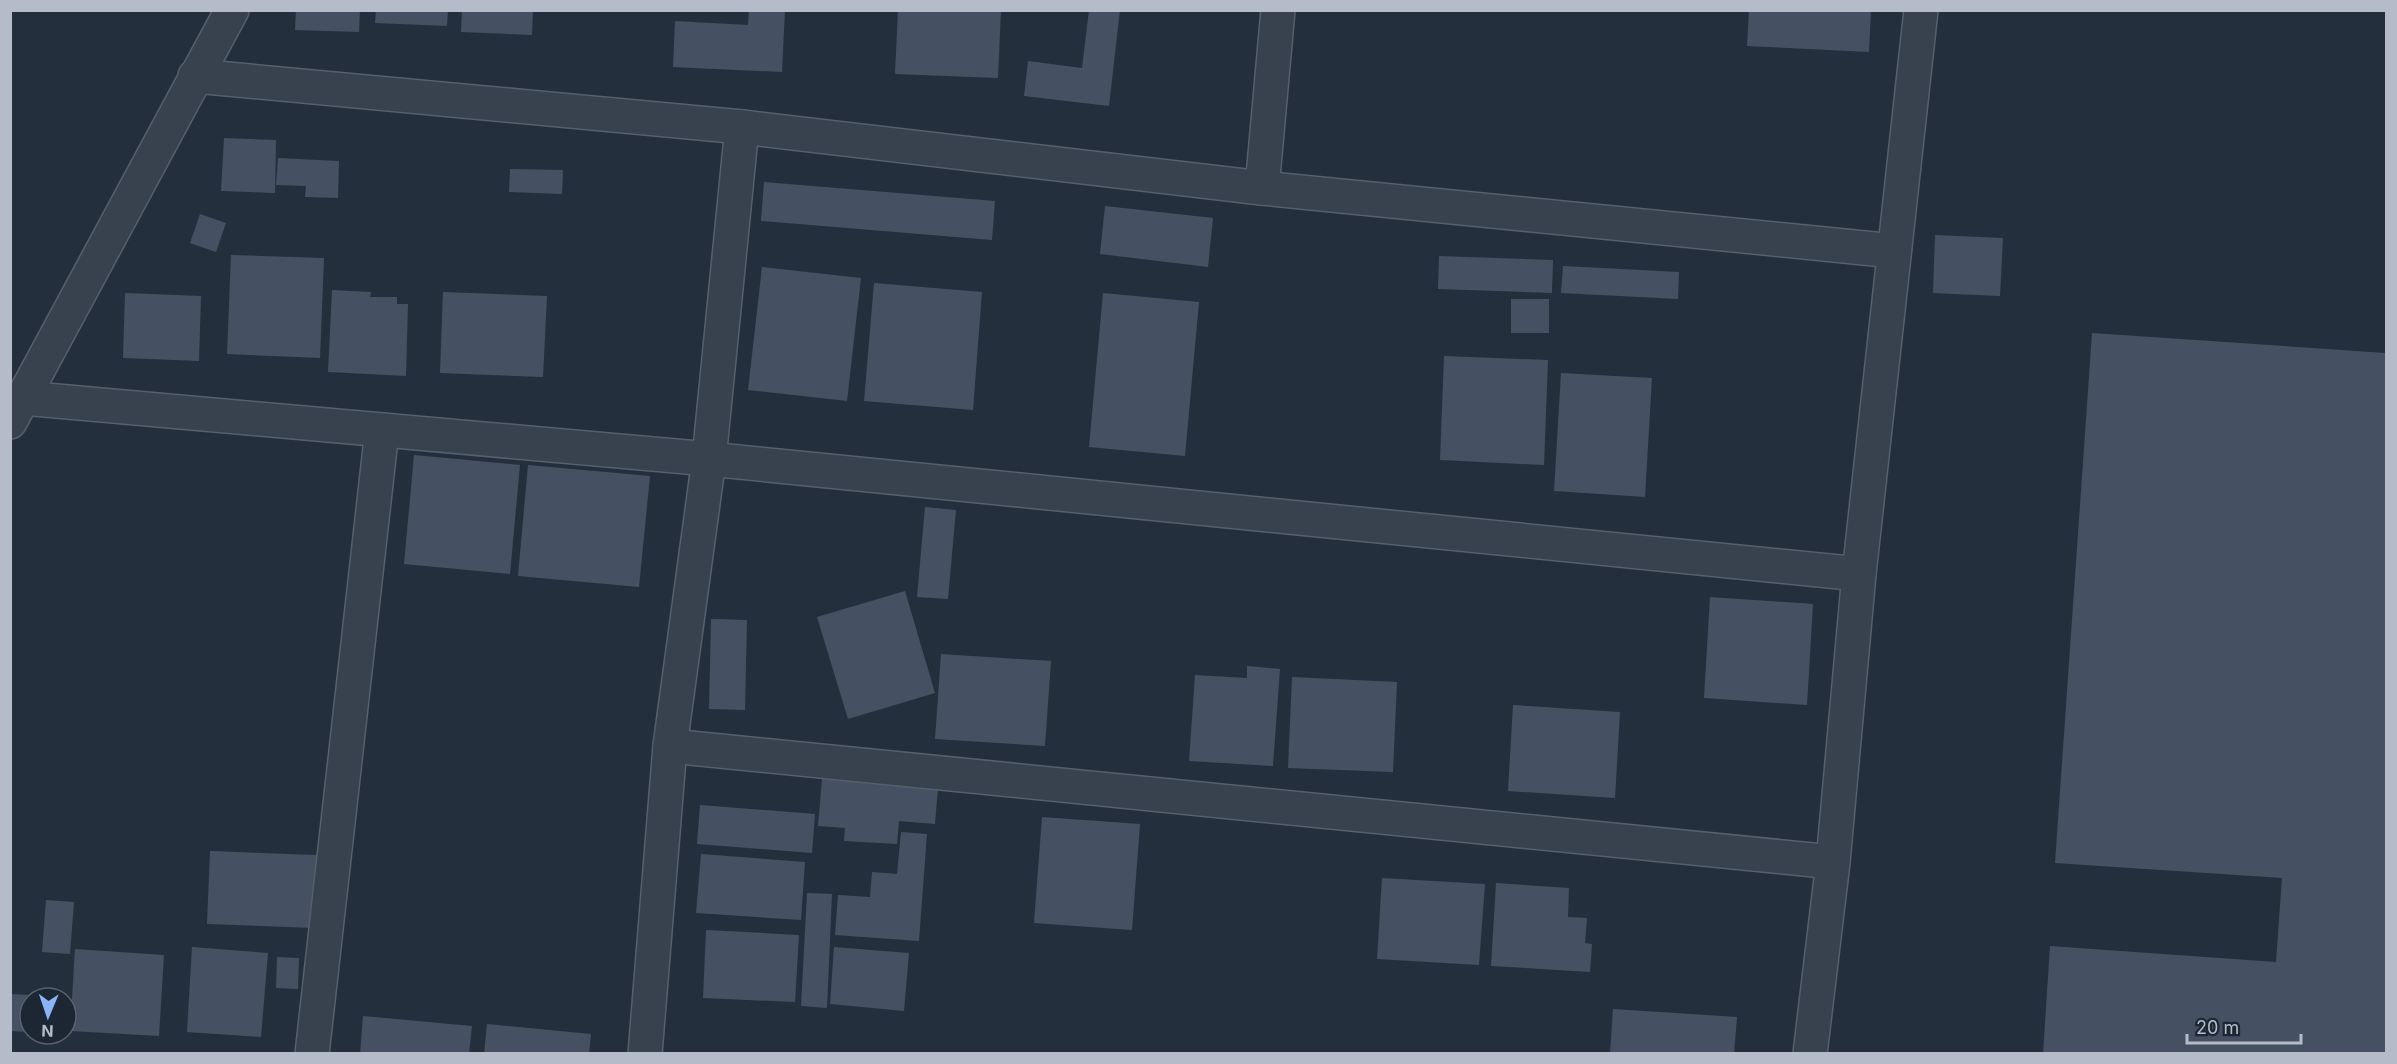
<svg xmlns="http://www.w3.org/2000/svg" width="2397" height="1064" viewBox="0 0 2397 1064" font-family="Inter,sans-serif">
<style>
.building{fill:#455162}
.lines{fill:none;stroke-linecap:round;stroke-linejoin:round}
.minor-casing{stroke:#565f6c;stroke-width:36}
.minor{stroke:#38414e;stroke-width:33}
</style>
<rect width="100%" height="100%" fill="#242f3e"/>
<!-- building -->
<g class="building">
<path d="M296,10H360L359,32L295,30Z"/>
<path d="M376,10H448L447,26L375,23Z"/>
<path d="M462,10H533L532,35L461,32Z"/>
<path d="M749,10H785L782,72L673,67L675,21L748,25Z"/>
<path d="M898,10H1001L998,78L895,74Z"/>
<path d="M1089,10H1120L1109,106L1024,96L1028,61L1082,68Z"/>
<path d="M1749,10H1871L1869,52L1747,46Z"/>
<path d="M224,138L276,140L275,193L221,191Z"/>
<path d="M278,158L339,161L338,198L305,197L306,186L276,185Z"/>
<path d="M510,169L563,170L562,194L509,192Z"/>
<path d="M764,182L995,201L992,240L761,221Z"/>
<path d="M1105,206L1213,218L1208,267L1100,254Z"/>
<path d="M200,214L226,223L216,252L190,243Z"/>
<path d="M1935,235L2003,238L2000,296L1933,293Z"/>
<path d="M231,255L324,258L320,358L227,354Z"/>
<path d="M1439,256L1553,260L1552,293L1438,289Z"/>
<path d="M1563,266L1679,272L1678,299L1561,293Z"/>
<path d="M762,267L861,278L847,401L748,390Z"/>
<path d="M874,283L982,292L973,410L864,401Z"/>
<path d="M332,290L371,292L370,297H397V304H408L406,376L328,372Z"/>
<path d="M443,292L547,296L543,377L440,373Z"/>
<path d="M125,293L201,296L199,361L123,358Z"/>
<path d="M1103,293L1199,302L1185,456L1089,447Z"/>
<rect x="1511" y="299" width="38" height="34"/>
<path d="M2092,333L2386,353V1054H2043L2050,946L2276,962L2282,878L2055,863Z"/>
<path d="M1444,356L1548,360L1544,465L1440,460Z"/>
<path d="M1561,373L1652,378L1645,497L1554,491Z"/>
<path d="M414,455L520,465L510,574L404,564Z"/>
<path d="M528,465L650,476L639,587L518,576Z"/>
<path d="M925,507L956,510L948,599L917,597Z"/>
<path d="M905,591L935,693L848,719L817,617Z"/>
<path d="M1710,597L1813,604L1807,705L1704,698Z"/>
<path d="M711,619L747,620L745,710L709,709Z"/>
<path d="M941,654L1051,661L1045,746L935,739Z"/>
<path d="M1247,666L1280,669L1273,766L1189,761L1195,675L1247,678Z"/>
<path d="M1292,677L1397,682L1393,772L1288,768Z"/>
<path d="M1513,705L1620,712L1615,798L1508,791Z"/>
<path d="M822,779L938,788L935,824L899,821L897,844L844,841L845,828L818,826Z"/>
<path d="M700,805L815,814L812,853L697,844Z"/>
<path d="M1042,817L1140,824L1132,930L1034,923Z"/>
<path d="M901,832L927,834L919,941L835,935L838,895L870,897L872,872L897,874Z"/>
<path d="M210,851L317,855L314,928L207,924Z"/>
<path d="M701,854L805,862L801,920L696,913Z"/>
<path d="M1382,878L1485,884L1479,965L1377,959Z"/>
<path d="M1496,883L1569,888L1568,917L1587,918L1585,943L1592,944L1590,972L1491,966Z"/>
<path d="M807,893L832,894L827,1008L801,1006Z"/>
<path d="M46,900L74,902L70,954L42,952Z"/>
<path d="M706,930L799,935L795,1002L703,998Z"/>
<path d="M192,947L268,953L261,1037L187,1032Z"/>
<path d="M834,947L909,953L904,1011L830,1004Z"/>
<path d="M75,949L164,955L159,1036L70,1031Z"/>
<path d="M277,957L299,958L298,989L276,988Z"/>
<path d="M10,994L51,996V998H30V1032L10,1031Z"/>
<path d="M1613,1009L1737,1017L1734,1054H1610Z"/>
<path d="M363,1016L472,1026L469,1054H360Z"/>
<path d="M487,1024L591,1034L589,1054H484Z"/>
</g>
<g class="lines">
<defs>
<g id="minor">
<path d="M195,76L742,127L1262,188L1894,251"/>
<path d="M1262,188L1278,10"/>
<path d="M23,398L709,459L1859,574"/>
<path d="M10,422L232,10"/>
<path d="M670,746L1833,862"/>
<path d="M312,1054L382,430"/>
<path d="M645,1054L670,746L709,459L742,127"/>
<path d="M1810,1054L1833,862L1859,574L1921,10"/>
</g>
</defs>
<!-- minor casing -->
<use href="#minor" class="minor-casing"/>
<!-- minor -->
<use href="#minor" class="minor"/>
</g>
<!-- border -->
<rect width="2397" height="1064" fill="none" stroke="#b4bcc9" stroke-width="24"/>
<!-- north arrow -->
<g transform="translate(48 1016) rotate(182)"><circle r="28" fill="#1d2633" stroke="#59626f" stroke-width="1.5"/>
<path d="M0-4.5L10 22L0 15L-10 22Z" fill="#8ab4f8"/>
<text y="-9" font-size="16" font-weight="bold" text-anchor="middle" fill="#b4bcc9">N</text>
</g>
<!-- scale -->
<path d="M2187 1034v9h114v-9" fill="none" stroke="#b4bcc9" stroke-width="3"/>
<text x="2196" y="1034" font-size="18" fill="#b4bcc9" stroke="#1d2633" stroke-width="4.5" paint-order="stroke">20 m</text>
</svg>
